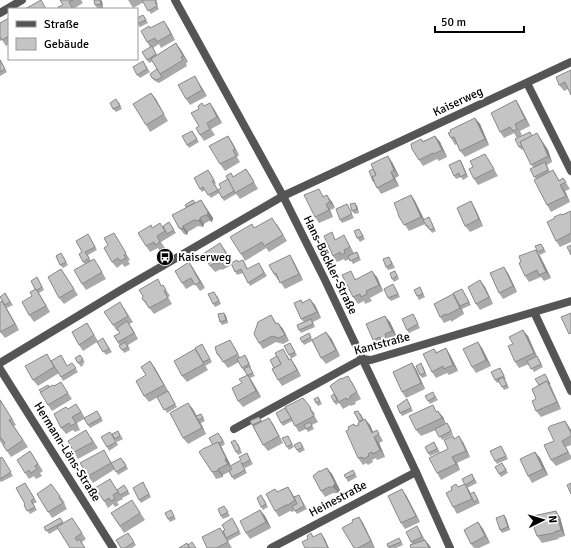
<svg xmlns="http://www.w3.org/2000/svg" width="571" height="548" viewBox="0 0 571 548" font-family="Signika,sans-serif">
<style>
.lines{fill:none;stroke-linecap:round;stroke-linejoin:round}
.street{stroke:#555;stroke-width:8}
.wall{fill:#a9a9a9}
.shaded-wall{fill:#898989}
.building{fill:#c4c4c4;stroke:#898989}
.labels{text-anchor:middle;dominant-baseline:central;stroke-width:4;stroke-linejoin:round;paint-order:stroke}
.street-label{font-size:12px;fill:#000;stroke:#fff}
.poi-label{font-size:12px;fill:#000;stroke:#fff;text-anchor:start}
</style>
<rect width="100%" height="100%" fill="#fff"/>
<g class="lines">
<!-- street -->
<g class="street">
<path d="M175,0L283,196L325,280L416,472L450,548"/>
<path d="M0,13L22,0"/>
<path d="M527,83L571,171"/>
<path d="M534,312L571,391"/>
<path d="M0,363L121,290L283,196L571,62"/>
<path d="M0,369L113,548"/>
<path d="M234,429L362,359L371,360L571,301"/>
<path d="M271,548L416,472"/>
</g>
</g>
<!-- wall -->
<g class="wall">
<path d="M60,0H81L83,3L73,9L63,5Z"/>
<path d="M128,0H156L158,4L157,5L159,9L151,14L144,2L133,8Z"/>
<path d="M102,1L103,8L98,9L95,5Z"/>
<path d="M143,15L148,23L140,27L137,24Z"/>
<path d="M9,18V44L6,46L2,40L0,41V23Z"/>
<path d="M168,27L175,40L161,48L159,44L153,48L157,55L176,43L188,62L186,63L187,66L159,83L155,81L152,78L157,69L153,61L149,63L147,60L150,47L147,42L151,28Z"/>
<path d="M0,59L7,72L0,76Z"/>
<path d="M143,61L150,72L140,78L137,75Z"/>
<path d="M571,70L568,89L564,91L559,85Z"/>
<path d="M199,83L207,96L190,105L186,99Z"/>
<path d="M151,93L168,121L150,132L146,125Z"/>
<path d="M516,100L520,107L530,126L520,131L522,135L517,138L514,133L504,138L500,132Z"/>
<path d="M119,102L122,109L116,112L113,109Z"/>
<path d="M202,103L204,106L210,103L214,109L222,123L211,129L215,135L204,141L200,135L199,126V109Z"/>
<path d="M475,118L480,124L489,145L465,157L460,151L457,144L455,145L451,138Z"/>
<path d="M192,131L199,142L189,148L187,145Z"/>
<path d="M228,136L232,142L239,155L237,157L240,162L225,171L220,164Z"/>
<path d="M435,136L440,142L447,157L439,161L437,159L423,166L419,160L421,139L423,141Z"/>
<path d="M532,136L541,140L548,150L552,162L547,165L550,172L553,170L559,180L563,178L570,189L565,191L570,202L551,212L547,205L536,179L534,177L533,167L523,149L522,150L519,147Z"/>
<path d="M460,160L462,163L468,177L463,180L461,177L456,179L454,176Z"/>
<path d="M489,160L498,176L478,185L474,179Z"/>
<path d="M392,162L399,176L395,178L399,186L381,194L373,181Z"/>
<path d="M246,169L258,189L240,199L236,194L224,201L219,193L211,198L205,190L202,192L200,189L210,173L216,183L215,184L218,190L221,188L234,176Z"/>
<path d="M323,195L324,197L332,202L335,208L330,210L333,217L319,223L315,217Z"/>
<path d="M411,195L415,201L424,220L429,217L436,231L432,233L429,228L428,229L425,224L409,231L398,215Z"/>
<path d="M201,200L213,218L212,222L209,221L204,224L203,227L198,226L188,232L187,235L184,234L179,228L195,203Z"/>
<path d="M355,203L357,206L359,213L355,214L352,211Z"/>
<path d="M347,204L354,218L342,223L340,220Z"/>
<path d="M475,208L483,226L470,232L465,226Z"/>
<path d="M571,211V242L560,247L556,241L555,218Z"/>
<path d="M277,224L287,241L269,252L266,248L245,261L241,254L255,228Z"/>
<path d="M171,225L176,233L161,242L165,248L160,251L158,248L150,252L146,246L152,228Z"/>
<path d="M361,232L365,239L360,242L357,238Z"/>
<path d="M114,233L130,260L128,261L130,264L125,267L122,264L117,268L112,262L108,245Z"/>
<path d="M90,237L97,250L88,255L91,261L98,265L106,279L86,290L82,284L85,264L83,262L82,252Z"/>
<path d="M337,239L348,242L354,253L357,252L361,260L353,264L350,259L345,261L344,259L337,262L333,256Z"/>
<path d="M543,247L546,252L540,255L538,252Z"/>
<path d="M225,250L232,262H238L243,260L248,269L259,263L267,276L250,286L243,273L237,275L232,265L222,270L221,269L215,272L210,266Z"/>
<path d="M536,250L540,256L551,278L544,281L541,277L529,282L525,276L521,262Z"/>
<path d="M61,253L68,265L63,268L60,265Z"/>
<path d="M290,255L294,262L303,280L285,289L279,280H278L274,274Z"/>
<path d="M391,260L395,268L388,270L386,267Z"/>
<path d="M189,262L193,268L205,288L200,291L195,284L186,289L182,283Z"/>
<path d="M61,269L78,295L64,304L59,298Z"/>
<path d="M508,273L517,292L503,299L499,293Z"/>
<path d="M397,274L399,279L394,282L392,279Z"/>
<path d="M37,277L44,290L39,293L50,312L34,322L29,315L32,296L35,289Z"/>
<path d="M377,277L383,291L370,298L372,301L365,304L364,301L358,304L353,297L355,278L356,279Z"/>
<path d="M480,280L485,287L493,304L480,310L476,304Z"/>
<path d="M163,285L170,296L168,297L172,304L154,314L142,299Z"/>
<path d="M395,287L400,297L391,301L388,298Z"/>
<path d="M422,291L425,297L419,300L417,296Z"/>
<path d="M464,292L471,305L462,309L464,314L451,322V320L444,323L440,317Z"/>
<path d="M5,293L13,305L7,308L5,305Z"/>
<path d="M217,295L221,304L215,307L213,304Z"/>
<path d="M301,300L303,303L315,305L321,318L313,322L315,327L301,333L299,330L304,322L301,319Z"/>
<path d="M2,301L6,307L19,330L5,338L0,332Z"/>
<path d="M124,308L133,322L129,324L138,339L128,345L130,350L124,353L114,336L120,333L119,330L117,331L113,325Z"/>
<path d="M224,313L226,316L228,323L222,325L220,322Z"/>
<path d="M271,315L277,324L278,323L283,329L289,341L283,344L276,342L263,349L259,343Z"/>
<path d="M415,317L420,328L409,333L407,330Z"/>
<path d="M390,322L397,337L389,340L391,343L386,346L384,343L377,346L373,340Z"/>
<path d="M87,323L98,341H105L112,352L106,355L97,342L83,351L79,345Z"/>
<path d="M309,333L312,339L331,338L340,356L326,364L321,358L312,341L304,345L302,342Z"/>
<path d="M528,336L537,356L539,359L543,367L534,372L529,364L519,368L515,362Z"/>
<path d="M290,343L297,355L291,359L289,355Z"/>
<path d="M234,346L240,357L247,358L251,367L250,368L255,376L250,378L261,397L243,407L238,401L242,383L247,375L245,371H244L242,368L239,362L228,368L217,354Z"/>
<path d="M204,348L212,362L205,366V365L208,370L187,382L182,376Z"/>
<path d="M446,348L450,355L458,371L449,375L447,373L436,378L432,372L434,349L437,352Z"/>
<path d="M482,348L491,366L476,373L472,367Z"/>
<path d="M287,355L290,360L295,365L301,376L282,386L278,380L274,368Z"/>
<path d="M63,358L67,366L72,363L78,372L63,381L59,373L38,386L33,380L51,361Z"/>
<path d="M75,358H82L85,362L83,363L84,364L81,367Z"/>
<path d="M150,361L155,368L177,407L167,413L158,397L149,402L144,396L146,375Z"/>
<path d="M412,363L416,369L425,389L406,398L402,392Z"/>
<path d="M423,366L427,376L422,378L420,375Z"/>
<path d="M500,368L502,371L506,379H505L509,388L504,390L499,382L497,383L495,380Z"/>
<path d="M547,377L561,409L541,417L536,411L539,385Z"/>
<path d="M342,379L352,382L361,399L355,402L356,404L351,406L350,405L343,409L339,403L336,405L334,402V394Z"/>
<path d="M61,382L72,399L52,411L48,405L49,387L54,386Z"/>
<path d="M435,395L438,400L430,404L428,401Z"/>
<path d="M318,397L322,404L318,406L316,403Z"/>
<path d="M303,398L315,414L314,415L318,422L312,425L314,429L308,432L306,429L299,432L292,421L283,426L281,423Z"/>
<path d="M0,399L16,425L14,426L28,447L11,457L0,441Z"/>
<path d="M188,403L197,416L201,414L203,417L205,421L201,423L206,434L188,444L183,438Z"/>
<path d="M409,403L413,411L402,416L400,413Z"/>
<path d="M68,409L81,411L85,418L99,414L103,421L90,428L84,419L77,423L80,430L75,432L73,430L66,434L61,428Z"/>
<path d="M437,411L443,417L446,424L447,423L450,427L453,435L442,440L436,430L421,436L416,430Z"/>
<path d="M354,412L361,414L364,420L365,419L370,425L373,432L377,430L383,441L379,443L385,457L377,460L376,458L372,460L373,462L368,465L366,463L363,465L358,458L355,426L359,425V422Z"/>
<path d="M259,417L262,421L273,424L283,443L268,451L263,445L252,425Z"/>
<path d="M565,421L571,430V445L566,447L571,456V459L556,466L551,460L554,441Z"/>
<path d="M118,431L123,439L117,442L112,434Z"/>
<path d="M113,435L118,445L109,451L107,447Z"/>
<path d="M221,436L225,444L221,447L230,464V466L231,469L249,457L253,464L245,468L243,466L247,473L234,480L229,472L223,475V477L216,479L212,472L205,448L213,445Z"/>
<path d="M288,436L294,447L289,450L287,447Z"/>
<path d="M91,437L98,448L78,459L74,452Z"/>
<path d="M454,438L463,442L470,457L457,463L460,470L441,480L437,473L448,449Z"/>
<path d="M300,442L305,450L299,453L297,450Z"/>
<path d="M434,442L440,452L430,456L428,453Z"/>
<path d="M238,443L242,453L238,455L236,452Z"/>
<path d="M503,449L508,459L497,464L495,461Z"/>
<path d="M30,451L43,471L40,473L42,476L36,479L34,476L29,479L25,473Z"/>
<path d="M535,452L540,458L548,475L532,483L528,476Z"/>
<path d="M2,457L13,476L1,482L0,481V458Z"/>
<path d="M108,457L112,463L124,461L128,469L118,475L115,469L93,483L88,476Z"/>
<path d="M505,467L508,473L501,477L499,474Z"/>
<path d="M327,468L332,474L340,490L338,493H333L325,497L321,491V471Z"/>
<path d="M353,470L357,477L348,482L346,478Z"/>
<path d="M474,477L477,483L467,488L471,494L474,492L480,503L457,514L453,507L452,490L456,484L458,487L465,484Z"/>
<path d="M110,479L117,490L124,485L130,494L122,498L123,499L117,502L119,505L115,507L113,504L108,508L104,501Z"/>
<path d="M143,482L151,497L141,503L139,500Z"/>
<path d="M25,483L37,502L33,504L37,510L30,514L24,505L25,504Z"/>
<path d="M288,487L294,497L299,495L307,509L297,514L294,510L293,512L290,511L279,517L275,511V489L277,492Z"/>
<path d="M37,494L60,496L65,503H64L67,509L52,518Z"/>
<path d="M406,495L420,522L405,529L401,523Z"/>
<path d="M264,499L268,507L263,510L261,507Z"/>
<path d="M136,506L145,520L124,533L111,513Z"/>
<path d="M226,509L230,516L223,519L221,516Z"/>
<path d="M171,510L176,519L170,522L168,519Z"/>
<path d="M260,510L265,516L271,528L250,539L246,533Z"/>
<path d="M359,517L363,523L375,548H354Z"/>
<path d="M560,517L565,536L558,538L559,539L542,543L537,536Z"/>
<path d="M60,518L63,523L72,518L86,539L82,542L85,548H70L58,529L49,534L44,527Z"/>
<path d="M506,518L510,530L502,533L500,530Z"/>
<path d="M234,521L241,534L228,541L232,548H207L223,531L225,530Z"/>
<path d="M478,522L483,529L490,543L479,548H474L471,544Z"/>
<path d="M419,529L425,540L431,548H411L412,544L411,542Z"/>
<path d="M128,533L136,545L132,548H121Z"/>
<path d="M401,541L403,545L396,548H389L387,544Z"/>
</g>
<!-- shaded-wall -->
<g class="shaded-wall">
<path d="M100,0H101L102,1L103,8L101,4Z"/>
<path d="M164,21L168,27L175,40L171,34Z"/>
<path d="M176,43L181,50L188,62L183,56Z"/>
<path d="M195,76L199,83L207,96L202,90Z"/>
<path d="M151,93L156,99L168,121L164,114Z"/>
<path d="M516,100L520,107L530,126L525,119Z"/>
<path d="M210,103L214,109L222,123L217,117Z"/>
<path d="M475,118L480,124L489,145L485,139Z"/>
<path d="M537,133L548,150L552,162L548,156Z"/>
<path d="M228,136L232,142L239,155L235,149Z"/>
<path d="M435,136L440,142L447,157L442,150Z"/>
<path d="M388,156L392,162L399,176L394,170Z"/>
<path d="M460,160L462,163L468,177L466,174Z"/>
<path d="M246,169L251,176L258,189L254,182Z"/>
<path d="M391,172L395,178L399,186L394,179Z"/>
<path d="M560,185L565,191L570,202L566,196Z"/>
<path d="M327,195L332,202L335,208L330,202Z"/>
<path d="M411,195L415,201L426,223L421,217Z"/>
<path d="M201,200L213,218L212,222L207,216Z"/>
<path d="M471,201L475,208L483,226L479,219Z"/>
<path d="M355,203L357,206L359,213L357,209Z"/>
<path d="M326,204L330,210L333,217L329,210Z"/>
<path d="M200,218L204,224L203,227L199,221Z"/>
<path d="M183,226L188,232L187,235L183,229Z"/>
<path d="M220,243L225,250L233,264L229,258Z"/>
<path d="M536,250L540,256L551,278L546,272Z"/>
<path d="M290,255L294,262L303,280L299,274Z"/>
<path d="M189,262L193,268L205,288L200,282Z"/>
<path d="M504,267L508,273L517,292L513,286Z"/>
<path d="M372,271L377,277L383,291L379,285Z"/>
<path d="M480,280L485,287L493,304L489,297Z"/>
<path d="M36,289L40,295L50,312L46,306Z"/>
<path d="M453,294L458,301L460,306L464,314L460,308Z"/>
<path d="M310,299L315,305L321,318L317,312Z"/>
<path d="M2,301L6,307L19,330L15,324Z"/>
<path d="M224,313L226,316L228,323L226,320Z"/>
<path d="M385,316L390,322L397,337L392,331Z"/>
<path d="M127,321L132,328L138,339L134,333Z"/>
<path d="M278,323L283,329L289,341L285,335Z"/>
<path d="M523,330L528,336L538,360L534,353Z"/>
<path d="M326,332L331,338L340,356L336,350Z"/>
<path d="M478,342L482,348L491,366L486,360Z"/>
<path d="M446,348L450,355L458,371L453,365Z"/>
<path d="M291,359L295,365L301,376L297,370Z"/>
<path d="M150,361L155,368L177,407L164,385Z"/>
<path d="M412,363L416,369L425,389L421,383Z"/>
<path d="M248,375L252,381L261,397L256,391Z"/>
<path d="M547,381L551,388L561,409L557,402Z"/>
<path d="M188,403L193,409L206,434L202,428Z"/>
<path d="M438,411L443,417L446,425Z"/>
<path d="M269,418L273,424L283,443L279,436Z"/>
<path d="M365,419L370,425L375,436L372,433Z"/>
<path d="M565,421L571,430V433Z"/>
<path d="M459,436L463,442L470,457L466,451Z"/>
<path d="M374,437L379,443L385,457L380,450Z"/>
<path d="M218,442L222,448L230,464V466L232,470L225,460Z"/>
<path d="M535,452L540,458L548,475L543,469Z"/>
<path d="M452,457L457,463L460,470L456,464Z"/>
<path d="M327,468L332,474L340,490L338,493L333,487Z"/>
<path d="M218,469L223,475V477L218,471Z"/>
<path d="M465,484L469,490L474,501V502L472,499Z"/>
<path d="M288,487L292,493L299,507L295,500Z"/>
<path d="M402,489L406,495L420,522L416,516Z"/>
<path d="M260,510L265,516L271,528L266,522Z"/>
<path d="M556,511L560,517L565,536L561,530Z"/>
<path d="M504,515L506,518L510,530L508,527Z"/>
<path d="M359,517L363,523L375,548L371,541Z"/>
<path d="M478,522L483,529L490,543L485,536Z"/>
<path d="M321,533L325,539L329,548H328Z"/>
<path d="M425,540L430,546L431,548H429Z"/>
</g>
<!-- building -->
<g class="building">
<path d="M41,0L46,9H25Z"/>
<path d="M60,0H73L69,2L73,9H59L58,7L63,5Z"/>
<path d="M94,0H100L101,4L95,5Z"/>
<path d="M142,0H156V1L155,2L157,6L148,11Z"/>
<path d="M143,15L146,20L137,24V18Z"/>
<path d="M9,18V36L2,40L0,37V23Z"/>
<path d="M164,21L171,34L157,42L155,38L147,42L141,31L149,26L150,28Z"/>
<path d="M176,43L183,56L181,57L183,60L160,74L151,59Z"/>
<path d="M152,46L156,54L147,60L142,52Z"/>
<path d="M0,60L5,69L0,72Z"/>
<path d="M143,61L147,69L137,75L133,67Z"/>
<path d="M157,69L162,77L157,80L152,78L150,74Z"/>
<path d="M571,70V95L565,82L559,85L556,77Z"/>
<path d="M195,76L202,90L186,99L178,85Z"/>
<path d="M151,93L164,114L146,125L133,104Z"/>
<path d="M116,99L120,106L113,109L110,103Z"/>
<path d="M516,100L525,119L515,124L517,129L513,131L510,127L500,132L491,113Z"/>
<path d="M202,103L204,106L210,103L217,117L207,123L210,129L200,135L196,128L199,126L191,113L199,109L198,106Z"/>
<path d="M475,118L485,139L460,151L454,137L451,138L448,133L451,132L450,130Z"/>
<path d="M192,131L197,139L187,145L182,136Z"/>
<path d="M530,132L532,136L520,142L522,146L519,147L515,139Z"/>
<path d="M537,133L543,144L548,156L531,165L520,142Z"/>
<path d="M228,136L235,149L233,150L236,156L220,164L209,146Z"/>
<path d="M435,136L442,150L434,154L433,153L419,160L412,149L411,144L421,139L423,142Z"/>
<path d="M485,154L494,169L474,179L469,169L473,167L470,161Z"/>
<path d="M388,156L394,170L391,172L394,179L377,188L372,177L376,175L371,164Z"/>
<path d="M460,160L466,174L460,177L459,173L454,176L449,165Z"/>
<path d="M545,162L548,170L534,177L530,169Z"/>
<path d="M246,169L254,182L235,193L226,176L231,173L233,177Z"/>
<path d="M373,169L376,175L372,177L374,181H373L369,171Z"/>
<path d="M208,170L214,180L212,181L218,190L208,195L203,187L200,189L194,178Z"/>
<path d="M553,170L559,181L563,178L566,182L560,185L566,196L547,205L534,180Z"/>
<path d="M228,179L234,191L222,198L218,190L221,188L219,184Z"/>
<path d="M319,189L323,197L327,195L330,202L326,204L329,210L315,217L304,195Z"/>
<path d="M411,195L421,217L404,225L398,215V213L394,203Z"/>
<path d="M193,200L195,203L186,207L185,205Z"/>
<path d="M201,200L208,212L207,216L205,215L200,218L199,221L194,220L183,226V229L179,228L172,215Z"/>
<path d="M471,201L479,219L465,226L457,208Z"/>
<path d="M355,203L357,209L352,211L350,204Z"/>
<path d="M347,204L352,214L340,220L336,209Z"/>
<path d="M571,211V233L556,241L547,222L555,218L554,217L561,214L562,215Z"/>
<path d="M429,217L434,228L430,230L427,225L426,226L423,220Z"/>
<path d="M272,218L283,235L264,246L262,242L241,254L230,237L252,224L254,228Z"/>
<path d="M169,222L174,230L167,234L163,226Z"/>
<path d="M160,223L165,231L157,236L160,242L155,245L154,242L146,246L138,233L151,225L152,228Z"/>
<path d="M359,229L363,236L357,238L354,231Z"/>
<path d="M332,232L335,240L344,235L350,247L344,250L345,253L341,255L340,252L333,256L324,236Z"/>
<path d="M114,233L126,253L124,255L126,258L120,261L118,258L112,262L104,248L108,245L104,238Z"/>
<path d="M88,234L95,247L85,252L89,258L83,262L79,254L82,252L76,241Z"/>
<path d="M220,243L229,258L217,264L216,262L210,266L203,254Z"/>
<path d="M541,244L544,249L538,252L535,246Z"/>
<path d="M571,245V255L567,247Z"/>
<path d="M536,250L546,272L539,275L537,270L525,276L519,263L521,262L519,256Z"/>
<path d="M357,252L359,257L350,261L348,256Z"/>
<path d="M61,253L66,262L60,265L56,256Z"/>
<path d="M290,255L299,274L280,283L276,273L274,274L269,265Z"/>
<path d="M389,257L392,264L386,267L383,259Z"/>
<path d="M94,259L102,272L82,284L74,270Z"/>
<path d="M237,260L238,262L243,260L247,269L259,263L264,273L248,283L241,269L235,272L231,263Z"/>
<path d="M189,262L200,282L195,285L191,278L182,283L175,271Z"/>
<path d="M504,267L513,286L499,293L490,273Z"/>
<path d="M61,269L74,289L59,298L48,277Z"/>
<path d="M351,271L355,280L372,271L379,285L366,291L367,294L361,297L360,294L353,297L342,275Z"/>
<path d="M395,271L397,276L392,279L390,273Z"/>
<path d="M37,277L42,287L37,290L36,289H35L31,281Z"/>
<path d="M158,279L161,286L163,285L166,290L164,291L168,298L149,308L145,301L142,299L143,296L139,290Z"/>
<path d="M480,280L489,297L476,304L468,287Z"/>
<path d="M393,284L398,294L388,298L384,289Z"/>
<path d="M420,287L423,294L417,296L414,290Z"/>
<path d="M36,289L46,306L29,315L22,302L32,296L30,292Z"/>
<path d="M462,289L469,302L460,306L453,293Z"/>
<path d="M214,292L219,301L213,304L208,294Z"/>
<path d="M5,293L10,302L5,305L0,297Z"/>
<path d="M453,294L460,308L447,315L446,314L440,317L434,304Z"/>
<path d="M310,299L317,312L301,319L294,303L301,300L302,303Z"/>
<path d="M2,301L15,324L0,332V302Z"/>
<path d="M120,302L128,316L113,325L104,312Z"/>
<path d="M224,313L226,320L220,322L218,314Z"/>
<path d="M571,313V333L569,334L561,317Z"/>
<path d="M413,314L418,324L407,330L402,319Z"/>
<path d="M271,315L276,324L278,323L285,335L279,338L272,336L259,343L254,334L258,322Z"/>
<path d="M385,316L392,331L385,334L386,337L381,340L380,337L373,340L366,324Z"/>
<path d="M311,319L313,324L299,330L297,325Z"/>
<path d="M127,321L134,333L118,342L114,336L120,333L117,328Z"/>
<path d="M87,323L94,335L79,345L72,332Z"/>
<path d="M523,330L534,353L515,362L508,346L513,344L509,337Z"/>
<path d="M326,332L336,350L321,358L312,340Z"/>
<path d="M309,333L311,337L302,342L300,338Z"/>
<path d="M103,338L109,349L103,352L97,342Z"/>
<path d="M230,340L238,354L223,362L219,355L217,354L215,347Z"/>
<path d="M125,342L128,347L122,350L119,346Z"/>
<path d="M478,342L486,360L472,367L463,349Z"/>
<path d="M290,343L295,352L289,355L284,346Z"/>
<path d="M202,344L210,359L203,362L195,348Z"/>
<path d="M446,348L453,365L444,369L443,366L432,372L423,354L434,349L436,353Z"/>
<path d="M195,349L204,364L182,376L174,361Z"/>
<path d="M283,349L289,360L291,359L297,370L278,380L272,369L281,364L275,353Z"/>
<path d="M47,354L54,367L33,380L25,366Z"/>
<path d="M61,355L67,366L72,363L76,368L61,377L51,361Z"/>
<path d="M80,355L83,359L81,360L82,361L78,363L75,358Z"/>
<path d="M245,355L249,364L242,368L237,359Z"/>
<path d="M277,356L281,364L274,368L270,360Z"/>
<path d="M537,356L541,364L531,369L527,361Z"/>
<path d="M150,361L164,385L144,396L136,381L146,375L141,367Z"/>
<path d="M412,363L421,383L402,392L393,372Z"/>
<path d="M421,363L425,373L420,375L416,366Z"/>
<path d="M249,366L253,373L248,375H247L244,369Z"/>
<path d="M500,368L504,376L495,380L491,372Z"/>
<path d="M545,374L550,384H549L547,381L539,385L535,379Z"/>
<path d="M248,375L256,391L238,401L232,388L242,383L239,379Z"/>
<path d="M348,376L357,392L350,396L351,397L347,400L346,398L339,402L330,386L341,378V379Z"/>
<path d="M503,377L507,385L502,387L498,380Z"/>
<path d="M547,381L557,402L536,411L532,401L536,399L532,389Z"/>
<path d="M61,382L68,393L48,405L40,392L53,385L54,386Z"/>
<path d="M48,385L49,387L41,392L39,390Z"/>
<path d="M168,391L175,404L164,410L157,397Z"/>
<path d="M433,392L435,397L428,401L425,396Z"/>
<path d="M334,394L337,400L334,402L331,396Z"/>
<path d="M318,397L320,401L316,403L314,399Z"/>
<path d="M303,398L311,408L310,409L314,416L295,426L285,407Z"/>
<path d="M407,399L411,408L400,413L397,406Z"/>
<path d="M0,400L12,419L9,420L23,440L7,451L3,445L5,443L1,438H0Z"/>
<path d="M188,403L202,428L183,438L170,413Z"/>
<path d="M76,404L81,412L72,417L76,423L71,426L69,423L61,428L54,414L66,407L68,409Z"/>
<path d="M433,405L436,412L438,411L442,418L416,430L409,416Z"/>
<path d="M285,408L291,418L281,423L276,413Z"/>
<path d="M97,411L101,418L88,425L84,418Z"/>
<path d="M358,411L363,420L359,421L354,412Z"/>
<path d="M201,414L203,418L198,420L196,416Z"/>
<path d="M259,417L261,421L252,425L250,421Z"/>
<path d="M269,418L279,436L263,445L253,426Z"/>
<path d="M365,419L372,433L377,430L379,434L374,437L380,450L373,454L372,452L368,454L369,456L363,459L362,457L358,458L346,431L349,429L348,427L354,424L355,426L359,425L358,423Z"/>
<path d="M565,421L571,433V436L562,441L568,452L551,460L544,445L554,441L548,428L550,426Z"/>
<path d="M310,422L312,426L306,429L304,425Z"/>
<path d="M447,423L451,431L439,437L435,429Z"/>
<path d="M86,430L93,442L74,452L68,441Z"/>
<path d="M118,431L120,436L115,439L112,434Z"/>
<path d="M110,432L116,442L107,447L101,437Z"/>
<path d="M218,433L223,441L219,443L218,442L213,445L209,438Z"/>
<path d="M288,436L292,444L287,447L282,438Z"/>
<path d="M453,436L454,439L459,436L466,451L452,457L456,464L437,473L429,458L448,449L444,440Z"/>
<path d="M235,440L240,449L236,452L231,442Z"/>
<path d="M218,442L226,458L225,460L228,464L218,469V471L212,472L199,452L204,448H205Z"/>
<path d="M300,442L303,447L297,450L294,445Z"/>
<path d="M434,442L437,449L428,453L425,447Z"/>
<path d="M501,446L506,456L495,461L490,451Z"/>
<path d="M104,450L111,463L88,476L80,463Z"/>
<path d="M30,451L38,464L35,466L37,469L31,473L29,470L25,473L17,460Z"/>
<path d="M535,452L543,469L528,476L520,459Z"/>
<path d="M247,453L250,460L243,464L241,462L245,470L232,477L229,471L232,469L230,466L241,460L239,457Z"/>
<path d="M2,457L11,472L0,479V458Z"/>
<path d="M121,458L126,466L116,472L111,463Z"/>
<path d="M502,463L506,470L499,474L495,467Z"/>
<path d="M327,468L335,483L333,487H329L321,491L313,476L319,471H321Z"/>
<path d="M353,470L355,474L346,478L344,475Z"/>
<path d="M472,474L474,480L465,485L462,479Z"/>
<path d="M110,479L118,492L113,495L115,499L111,501L109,498L104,501L95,488Z"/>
<path d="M143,482L149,494L139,500L133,488Z"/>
<path d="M25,483L34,498L31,501L35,507L27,511L24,505L25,504L16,488Z"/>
<path d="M571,483V494L567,485Z"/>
<path d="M51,484L60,496L59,497L63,503L48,512L37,494Z"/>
<path d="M456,484L458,487L465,484L472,499L453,507L446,493L452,490L451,487Z"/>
<path d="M124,485L128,491L120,495L117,490Z"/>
<path d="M288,487L295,500L288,505H286L275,511L266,494L275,489L277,492Z"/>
<path d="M402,489L416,516L401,523L388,496Z"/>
<path d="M474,492L478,500L474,502L470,494Z"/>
<path d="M261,495L266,504L261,507L257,498Z"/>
<path d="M299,495L304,506L295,511L292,506L297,504L294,497Z"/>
<path d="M132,500L140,513L120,526L111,513Z"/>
<path d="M224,506L228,512L221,516L218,509Z"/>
<path d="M171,510L174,516L168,519L165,513Z"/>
<path d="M260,510L266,522L246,533L240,521Z"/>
<path d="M556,511L561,530L554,532V533L537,536L534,528L535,527L532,518L533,516Z"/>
<path d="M504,515L508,527L500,530L496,518Z"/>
<path d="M359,517L371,541L358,548H354L342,528L353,522L352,520Z"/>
<path d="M60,518L63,522L46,531L44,527Z"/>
<path d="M72,518L82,533L75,538L77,541L79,539L85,548H70L57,527Z"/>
<path d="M232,518L239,531L226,538L223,531L225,530L222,525Z"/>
<path d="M478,522L485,536L471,544L464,530Z"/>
<path d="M417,526L422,537L411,542L406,532Z"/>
<path d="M220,528L228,542L216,548H207L202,537Z"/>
<path d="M128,533L134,542L125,548H121L116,540Z"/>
<path d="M311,533L313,537L321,533L328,548H305L302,542L308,539L307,536Z"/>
<path d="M399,538L401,542L388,547L387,544Z"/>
<path d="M425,540L429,548H411L410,545Z"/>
<path d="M192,542L196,548H190L188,545Z"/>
<path d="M187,543L189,548H179Z"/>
</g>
<!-- icons -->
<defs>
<symbol id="bus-disc" viewBox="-11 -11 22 22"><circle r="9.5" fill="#000" stroke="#fff"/><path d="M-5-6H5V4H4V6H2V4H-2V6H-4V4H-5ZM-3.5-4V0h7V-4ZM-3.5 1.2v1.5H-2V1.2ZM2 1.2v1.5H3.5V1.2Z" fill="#fff"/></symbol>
</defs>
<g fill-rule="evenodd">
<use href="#bus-disc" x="155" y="247" width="20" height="20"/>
</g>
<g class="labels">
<!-- street labels -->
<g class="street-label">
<text transform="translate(458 102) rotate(-25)">Kaiserweg</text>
<text transform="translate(330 265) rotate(64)">Hans-Böckler-Straße</text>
<text transform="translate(382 344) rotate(-15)">Kantstraße</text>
<text transform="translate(67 452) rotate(58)">Hermann-Löns-Straße</text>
<text transform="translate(338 499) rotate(-28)">Heinestraße</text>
</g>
<!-- poi labels -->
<g class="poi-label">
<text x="178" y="257">Kaiserweg</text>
</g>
</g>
<!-- legend -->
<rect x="8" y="8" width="130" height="52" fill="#ffffff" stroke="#999999"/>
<rect x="16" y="21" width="20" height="6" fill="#555555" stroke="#999999"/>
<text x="44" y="28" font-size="12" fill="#000000">Straße</text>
<rect x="16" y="38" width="20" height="12" fill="#c4c4c4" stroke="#999999"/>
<text x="44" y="48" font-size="12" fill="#000000">Gebäude</text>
<!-- north arrow -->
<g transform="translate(543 520) rotate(85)" stroke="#ffffff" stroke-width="3" paint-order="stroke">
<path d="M0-3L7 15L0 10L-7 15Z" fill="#000000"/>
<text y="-6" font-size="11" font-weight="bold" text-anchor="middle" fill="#000000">N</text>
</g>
<!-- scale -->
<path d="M435 26v6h89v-6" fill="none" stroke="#000000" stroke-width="2"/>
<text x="441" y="26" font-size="12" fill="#000000" stroke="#ffffff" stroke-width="3" paint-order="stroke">50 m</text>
</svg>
